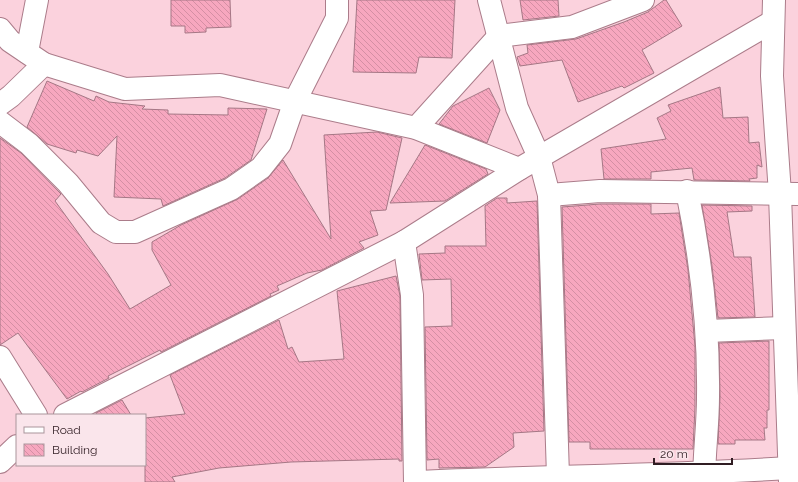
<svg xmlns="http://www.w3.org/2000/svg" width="798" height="482" viewBox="0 0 798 482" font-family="Raleway,sans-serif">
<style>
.building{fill:url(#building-back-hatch);stroke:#a57785}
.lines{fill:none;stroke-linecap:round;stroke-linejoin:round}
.minor-casing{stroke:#ab7c8a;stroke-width:24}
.minor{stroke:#fff;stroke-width:22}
</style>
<defs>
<pattern id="building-back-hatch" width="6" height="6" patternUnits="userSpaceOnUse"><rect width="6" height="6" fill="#f7a7bf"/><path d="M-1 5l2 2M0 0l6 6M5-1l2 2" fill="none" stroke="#d48fa4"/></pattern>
</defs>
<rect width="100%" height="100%" fill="#fbd2dd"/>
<!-- building -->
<g class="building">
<path d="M171,0H230L231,27L206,28V32L185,33V26H171Z"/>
<path d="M357,0H455L452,58L419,57L416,73L353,72Z"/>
<path d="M520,0H558L559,16L523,20Z"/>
<path d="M664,0H666L682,26L642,50L654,73L624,88L622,86L578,102L562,60L520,66L517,57L528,53L527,45L576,39L624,22L648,12Z"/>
<path d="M47,81L94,101L96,96L109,102L145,106L142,109L168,110V114L228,115V108L267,109L251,160L225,178L163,206L161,199L114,197L117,136L98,156L77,150L76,153L47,144L27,127Z"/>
<path d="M720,87L723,118L748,117L749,143L759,142L762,167L757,165V178L749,179L750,181L694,180L692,168L651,172V179H604L601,149L666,139L657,118L671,111L668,105Z"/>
<path d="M489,88L500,110L487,143L439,124L453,106Z"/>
<path d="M377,132L402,138L386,210L370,211L378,235L359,242L364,248L322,270L307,273L277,286L279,290L270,294L271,296L161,352L160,350L108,376L109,378L82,392L81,391L67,399L18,333L0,345V138L21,153L61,194L55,201L108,274L130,309L171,285L152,250V242L181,225L238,199L268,178L283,160L331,239L324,135Z"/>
<path d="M425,145L486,169L488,174L445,201L390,203Z"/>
<path d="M497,198H507V203L537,201L544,431L513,433L514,447L485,467L439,468V459L427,460L425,327L452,326L451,279L422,280L419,254L445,253V246H486L485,206Z"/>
<path d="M600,204H651V214L679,213L688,270L695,346V407L693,449H590V442H569L562,207Z"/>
<path d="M702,205L752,206V211L727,212L734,257H751L755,317L718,318L712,266Z"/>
<path d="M396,276L400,296L402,461H399V459L291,462L219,468L172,477L175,482H145V418L185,414L170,375L279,320L288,349L292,347L299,362L344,359L337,291Z"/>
<path d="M769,341V410H767V428H764L765,440H735V444H718L720,397L719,343Z"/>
<path d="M122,400L131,415H97L96,413Z"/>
</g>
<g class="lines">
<defs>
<g id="minor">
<path d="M489,0L517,108L539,157L549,195L558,476"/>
<path d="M774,0L772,76L780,194L790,482"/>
<path d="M0,29L10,41L44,64L125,89L220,85L416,128L519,169"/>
<path d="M27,52L37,0"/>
<path d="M0,104L11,96L44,64"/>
<path d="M0,122L29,144L68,183L101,223L116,232H135L231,189L261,168L280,144L295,101L337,18V0"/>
<path d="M416,128L499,36L572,27L643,0"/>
<path d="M687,191C701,259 709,328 708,397C708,425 704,454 704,482"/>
<path d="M549,195L600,191L798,194"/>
<path d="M404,242L412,295L415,482"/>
<path d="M707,331L784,328"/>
<path d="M0,357L36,415"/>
<path d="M65,415L404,242L519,169L772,22"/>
<path d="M0,462L17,446"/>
<path d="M415,482C540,476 665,476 789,468"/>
</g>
</defs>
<!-- minor casing -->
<use href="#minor" class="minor-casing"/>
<!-- minor -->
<use href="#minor" class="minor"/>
</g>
<!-- legend -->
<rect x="16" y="414" width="130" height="52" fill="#fae5eb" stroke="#a9959b"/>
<rect x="24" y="427" width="20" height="6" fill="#ffffff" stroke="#a9959b"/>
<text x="52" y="434" font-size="12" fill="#301d23">Road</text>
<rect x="24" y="444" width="20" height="12" fill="url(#building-back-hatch)" stroke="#a9959b"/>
<text x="52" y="454" font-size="12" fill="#301d23">Building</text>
<!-- scale -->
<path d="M654 458v6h78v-6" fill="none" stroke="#301d23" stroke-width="2"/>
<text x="660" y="458" font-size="12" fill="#301d23" stroke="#fae5eb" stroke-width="3" paint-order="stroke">20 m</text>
</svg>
